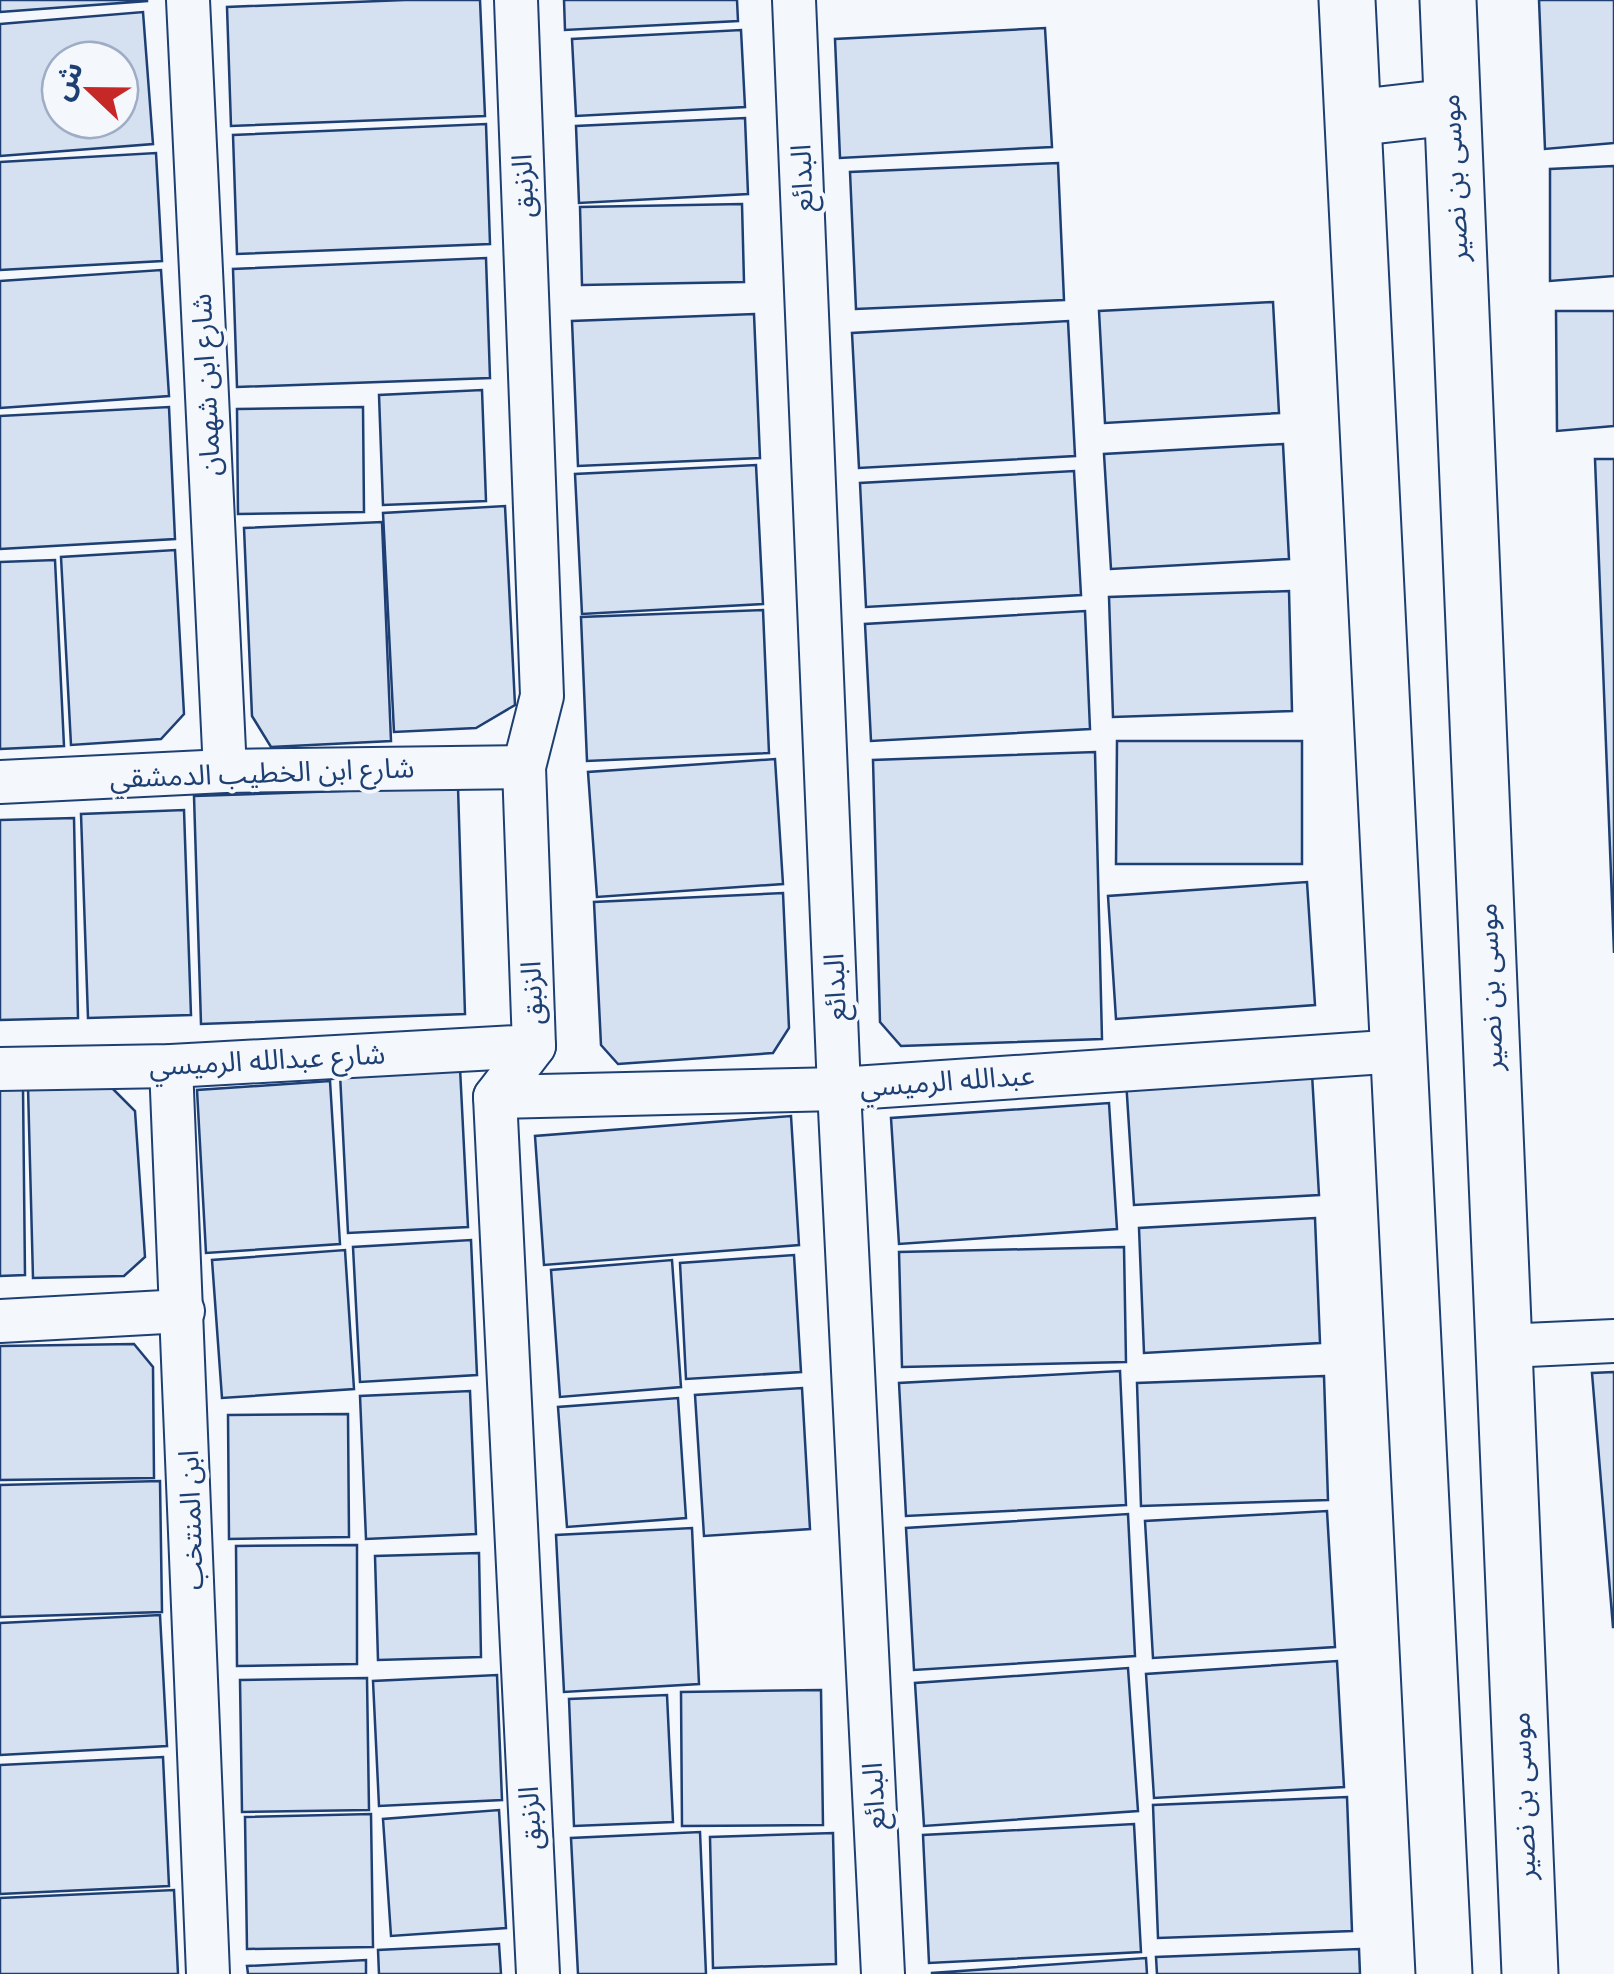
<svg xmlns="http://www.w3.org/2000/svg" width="1614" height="1974" viewBox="0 0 1614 1974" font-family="'Times New Roman','Noto Sans Arabic',serif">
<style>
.building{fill:#d5e0f0;stroke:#1d3f73;stroke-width:2.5;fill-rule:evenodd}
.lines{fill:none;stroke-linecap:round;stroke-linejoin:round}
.street-casing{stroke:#1d3f73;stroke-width:46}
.secondary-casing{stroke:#1d3f73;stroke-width:59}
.street{stroke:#f4f7fb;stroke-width:42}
.secondary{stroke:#f4f7fb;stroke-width:55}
.labels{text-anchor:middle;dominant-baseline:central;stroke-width:8;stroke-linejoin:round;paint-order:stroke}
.street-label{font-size:28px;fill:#1d3f73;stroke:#f4f7fb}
</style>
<rect width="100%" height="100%" fill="#f4f7fb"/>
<!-- building -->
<g class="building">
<path d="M0,0H147V1L0,12Z"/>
<path d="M405,0H480L485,116L231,126L227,7Z"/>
<path d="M564,0H737L738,21L565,30Z"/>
<path d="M1539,0H1614V143L1545,149Z"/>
<path d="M143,12L153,144L0,156V24ZM60,60H120V120H60Z"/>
<path d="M1045,28L1052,147L840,158L835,39Z"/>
<path d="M741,30L745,107L576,116L572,39Z"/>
<path d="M745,118L748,194L579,203L576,126Z"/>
<path d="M486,124L490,244L237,254L233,135Z"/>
<path d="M156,153L162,261L0,270V162Z"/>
<path d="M1058,163L1064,300L856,309L850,172Z"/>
<path d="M1614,166V276L1550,281V169Z"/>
<path d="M742,204L744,282L582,285L580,207Z"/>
<path d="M486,258L490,378L237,387L233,269Z"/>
<path d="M161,270L169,396L0,408V281Z"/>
<path d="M1273,302L1279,413L1105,423L1099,311Z"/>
<path d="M1556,311H1614V426L1557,431Z"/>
<path d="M754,314L760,458L578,466L572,321Z"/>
<path d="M1068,321L1075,456L859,468L852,333Z"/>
<path d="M482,390L486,501L383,505L379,395Z"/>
<path d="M169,407L175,539L0,549V416Z"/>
<path d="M363,407L364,512L238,514L237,409Z"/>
<path d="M1283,444L1289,559L1111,569L1104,454Z"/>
<path d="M1595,459H1614V953Z"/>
<path d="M756,465L763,604L582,614L575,474Z"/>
<path d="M1074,471L1081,595L866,607L860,483Z"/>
<path d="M505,506L515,705L476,728L394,732L383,513Z"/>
<path d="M382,522L391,741L271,747L252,716L244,528Z"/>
<path d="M175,550L184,714L161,739L71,745L61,557Z"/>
<path d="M55,560L64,746L0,749V562Z"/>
<path d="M1289,591L1292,711L1113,717L1109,597Z"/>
<path d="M763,610L769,753L587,761L581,617Z"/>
<path d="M1085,611L1090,729L871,741L865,624Z"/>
<path d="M1117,741H1302V864H1116Z"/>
<path d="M1095,752L1102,1039L901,1046L880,1022L873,760Z"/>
<path d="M775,759L783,884L597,897L588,772Z"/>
<path d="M458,787L465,1014L201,1024L194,796Z"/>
<path d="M184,810L191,1015L88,1018L81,814Z"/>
<path d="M74,818L78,1018L0,1020V820Z"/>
<path d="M1307,882L1315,1005L1116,1019L1108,896Z"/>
<path d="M783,893L789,1028L773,1053L618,1064L601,1045L594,902Z"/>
<path d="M460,1068L468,1227L348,1233L340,1074Z"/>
<path d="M1312,1074L1319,1195L1134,1205L1126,1080Z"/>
<path d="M330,1081L340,1244L206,1253L197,1090Z"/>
<path d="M109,1085L135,1111L145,1257L124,1276L33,1278L28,1087Z"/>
<path d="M0,1088H23L25,1275L0,1276Z"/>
<path d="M1109,1103L1117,1229L899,1244L891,1118Z"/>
<path d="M791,1116L799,1245L544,1265L535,1136Z"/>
<path d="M1315,1218L1320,1343L1144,1353L1139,1228Z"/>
<path d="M471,1240L477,1375L360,1382L353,1247Z"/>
<path d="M1124,1247L1126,1362L902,1367L899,1252Z"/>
<path d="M345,1250L354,1389L222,1398L212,1260Z"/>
<path d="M794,1255L801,1372L686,1379L680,1263Z"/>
<path d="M672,1260L681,1387L560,1397L551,1270Z"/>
<path d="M134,1344L153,1367L154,1478L0,1480V1346Z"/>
<path d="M1120,1371L1126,1505L906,1516L899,1383Z"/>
<path d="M1614,1372V1627H1613L1592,1373Z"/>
<path d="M1324,1376L1328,1500L1141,1506L1137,1383Z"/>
<path d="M802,1388L810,1529L704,1536L695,1395Z"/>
<path d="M470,1391L476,1534L366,1539L360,1396Z"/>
<path d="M678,1398L686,1518L567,1527L558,1407Z"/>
<path d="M348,1414L349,1537L229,1539L228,1415Z"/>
<path d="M160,1481L162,1612L0,1617V1485Z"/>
<path d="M1327,1511L1335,1647L1153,1658L1145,1521Z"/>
<path d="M1128,1514L1135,1656L914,1670L906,1528Z"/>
<path d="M692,1528L699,1684L564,1692L556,1535Z"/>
<path d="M357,1545V1664L237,1666L236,1546Z"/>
<path d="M479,1553L481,1657L378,1660L375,1556Z"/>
<path d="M160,1615L167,1746L0,1755V1623Z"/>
<path d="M1337,1661L1344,1787L1154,1798L1146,1674Z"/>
<path d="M1128,1668L1138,1811L924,1826L915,1683Z"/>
<path d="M497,1675L502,1800L379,1806L373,1681Z"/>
<path d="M367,1678L369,1810L242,1812L240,1680Z"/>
<path d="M821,1690L823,1825L682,1826L681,1692Z"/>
<path d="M667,1695L673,1822L574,1826L569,1699Z"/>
<path d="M163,1757L169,1886L0,1894V1765Z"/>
<path d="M1347,1797L1352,1931L1158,1938L1153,1805Z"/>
<path d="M499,1810L506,1928L391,1936L383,1819Z"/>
<path d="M371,1814L373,1947L247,1949L245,1817Z"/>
<path d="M1134,1824L1141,1952L929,1963L923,1835Z"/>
<path d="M700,1832L706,1974H578L571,1838Z"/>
<path d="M833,1833L836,1964L713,1968L710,1837Z"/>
<path d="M174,1890L178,1974H0V1898Z"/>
<path d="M499,1944L501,1974H379L378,1950Z"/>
<path d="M1359,1949L1360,1974H1157L1156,1957Z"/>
<path d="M1146,1958L1147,1974H932V1973Z"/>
<path d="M366,1960V1974H248L247,1966Z"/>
</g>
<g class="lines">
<defs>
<g id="street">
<path d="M188,0L225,771"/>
<path d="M516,0L542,696L524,767L534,1046L495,1097L538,1974"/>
<path d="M794,0L839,1089L883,1974"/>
<path d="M0,782L225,771L524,767"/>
<path d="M171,1066L208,1974"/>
<path d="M0,1069L171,1066L534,1046"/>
<path d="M495,1097L839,1089L1400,1051"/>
<path d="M0,1321L183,1311"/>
<path d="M1505,1346L1614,1341"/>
</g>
<g id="secondary">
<path d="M1347,0L1444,1974"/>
<path d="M1448,0L1530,1974"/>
<path d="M1354,118L1450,107"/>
</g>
</defs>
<!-- street casing -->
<use href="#street" class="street-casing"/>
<!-- secondary casing -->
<use href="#secondary" class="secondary-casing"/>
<!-- street -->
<use href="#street" class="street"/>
<!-- secondary -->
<use href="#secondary" class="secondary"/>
</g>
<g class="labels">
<!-- street labels -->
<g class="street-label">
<text transform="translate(802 178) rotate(-92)">البدائع</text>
<text transform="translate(1454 178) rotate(-93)">موسى بن نصير</text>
<text transform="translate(523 186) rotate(-92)">الزنبق</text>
<text transform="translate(206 385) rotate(-93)">شارع ابن شهمان</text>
<text transform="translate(262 773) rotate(-2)">شارع ابن الخطيب الدمشقي</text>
<text transform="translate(835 987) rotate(-92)">البدائع</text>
<text transform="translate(1490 987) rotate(-92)">موسى بن نصير</text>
<text transform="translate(532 993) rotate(-92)">الزنبق</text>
<text transform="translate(267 1060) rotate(-3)">شارع عبدالله الرميسي</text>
<text transform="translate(947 1081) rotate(-4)">عبدالله الرميسي</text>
<text transform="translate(191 1520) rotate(-92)">ابن المنتخب</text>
<text transform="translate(874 1796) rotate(-93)">البدائع</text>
<text transform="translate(1523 1796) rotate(-92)">موسى بن نصير</text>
<text transform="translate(530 1818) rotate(-93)">الزنبق</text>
</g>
</g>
<!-- north arrow -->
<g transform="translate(90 90) rotate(292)"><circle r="48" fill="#f4f7fb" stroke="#9eadc5" stroke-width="2.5"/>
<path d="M0-8L18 38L0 25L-18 38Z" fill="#c62828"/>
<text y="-15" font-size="28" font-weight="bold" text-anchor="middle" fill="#1d3f73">ش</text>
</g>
</svg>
